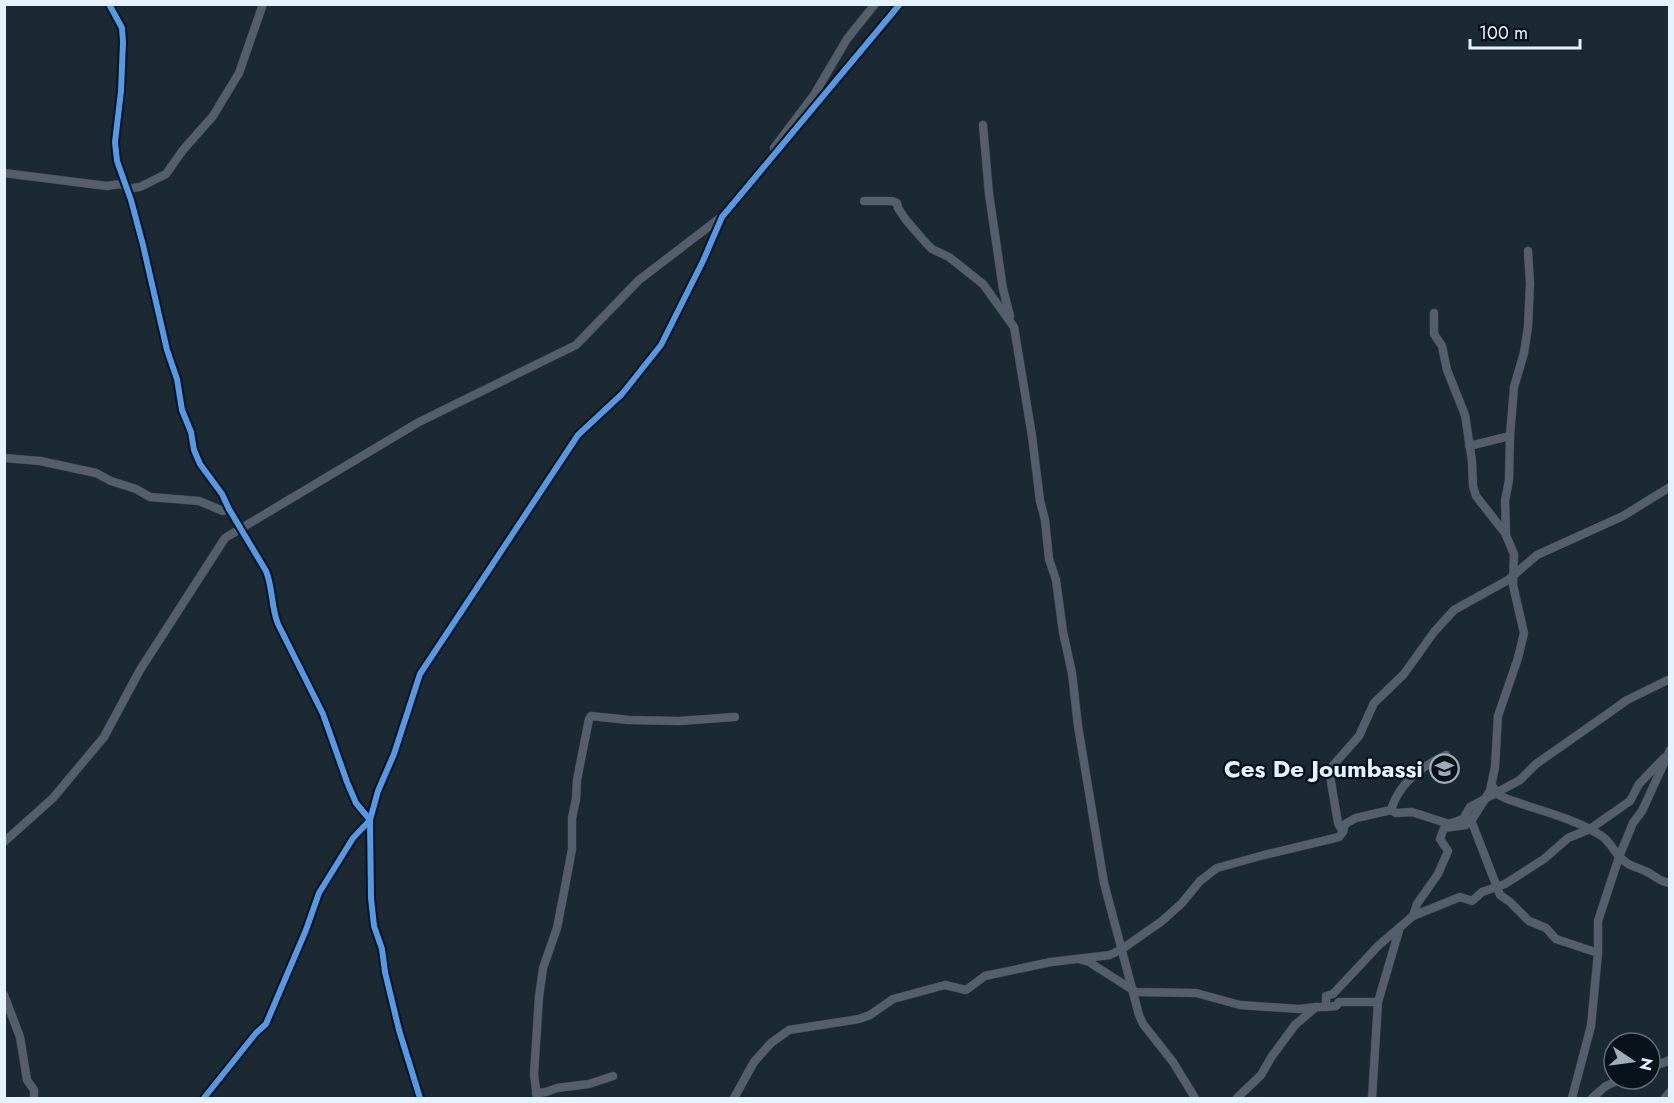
<svg xmlns="http://www.w3.org/2000/svg" width="1674" height="1103" viewBox="0 0 1674 1103" font-family="Jost,sans-serif">
<style>
.lines{fill:none;stroke-linecap:round;stroke-linejoin:round}
.street-casing{stroke:#39444d;stroke-width:9}
.street{stroke:#555f6c;stroke-width:8}
.cycleway-casing{stroke:#07121a;stroke-width:10}
.cycleway{stroke:#5399e6;stroke-width:6}
.labels{text-anchor:middle;dominant-baseline:central;stroke-width:4.5;stroke-linejoin:round;paint-order:stroke}
.poi-label{font-size:24px;font-weight:bold;fill:#e4f3ff;stroke:#07121a;text-anchor:end}
</style>
<rect width="100%" height="100%" fill="#1b2932"/>
<g class="lines">
<defs>
<g id="street">
<path d="M109,4L122,28L123,42L121,91L115,142L117,161L131,200L143,245L167,350L177,379L182,410L191,432L194,450L200,464L222,494L229,509L266,571C273,588 271,607 278,624L323,714L347,782L356,803L370,820L371,898L374,926L382,949L385,972L399,1030L420,1098"/>
<path d="M983,125L989,194L1003,289L1010,316"/>
<path d="M774,148L814,95L847,39L875,4"/>
<path d="M4,173L107,186L120,184L124,186"/>
<path d="M126,189L140,187L166,174L183,150L213,116L239,73L263,4"/>
<path d="M864,201H892L897,203L898,208L906,220L926,243L932,249L949,257L983,284L1014,327L1032,436L1040,501L1045,520L1049,559L1056,580L1063,632L1072,673L1078,726L1104,883L1139,1015L1143,1024L1173,1062L1195,1098"/>
<path d="M1469,446L1510,436L1514,387L1524,353L1528,327L1530,283L1528,251"/>
<path d="M4,458L40,461L96,473L111,481L136,489L150,497L199,501L223,511L229,509"/>
<path d="M1506,533L1505,501L1509,480L1510,436"/>
<path d="M1494,788L1499,795L1505,798C1536,810 1572,817 1600,835C1609,840 1612,848 1618,855C1630,868 1633,865 1645,871C1655,875 1659,882 1670,883"/>
<path d="M1391,810L1396,813L1412,812L1449,824L1463,819L1470,807L1520,780L1536,764L1606,715L1627,700L1670,679"/>
<path d="M1471,820L1500,895L1510,902L1529,921L1546,928L1556,939L1598,953"/>
<path d="M1343,832L1338,823L1329,770L1359,736L1374,703L1404,674L1434,632L1454,610L1508,580L1537,555L1623,516L1670,487"/>
<path d="M4,842L53,798L104,737L140,670L225,538L419,422L576,345L639,280L720,218"/>
<path d="M1413,916L1460,897L1472,901L1482,892L1505,884L1544,859L1568,838L1590,829L1630,801L1639,784L1664,758"/>
<path d="M1082,960L1089,962L1136,992L1196,993L1240,1005L1299,1009L1316,1007"/>
<path d="M4,995L20,1037L27,1080L34,1090V1098"/>
<path d="M1326,1007L1336,1006L1339,1002H1378"/>
<path d="M1650,1068L1670,1060"/>
<path d="M536,1093L546,1092L557,1088L589,1084L613,1076"/>
<path d="M204,1098L256,1033L266,1024L306,930L319,893L353,838L370,820L378,791L394,754L420,674L578,435L622,394L661,345L703,261L722,217L900,4"/>
<path d="M537,1098L534,1074L539,997L543,968L557,928L564,892L572,849V818L576,799L577,780L589,719L591,716L629,720L679,721L735,717"/>
<path d="M734,1098L754,1062L771,1043L789,1030L859,1019L870,1015L893,999L945,985L966,990L985,976L1051,962L1110,955L1122,949L1162,921L1182,903L1200,881L1217,868L1264,855L1339,837L1343,832L1345,824L1356,818L1391,810C1399,783 1422,766 1446,755"/>
<path d="M1237,1098L1261,1075L1272,1056L1295,1025L1316,1007H1326V996L1333,994L1379,945L1413,916L1417,904L1438,874L1448,851L1440,839L1444,828L1466,825L1473,818L1490,791L1495,767L1498,716L1518,658L1524,633L1513,585L1514,554L1505,533L1476,496L1473,486L1472,461L1465,415L1447,370L1442,346L1434,334V313"/>
<path d="M1372,1098L1378,1002L1400,927"/>
<path d="M1572,1098L1591,1026L1598,953V921L1619,857L1633,823L1642,811L1670,750"/>
<path d="M1592,1098L1606,1086L1621,1079"/>
<path d="M1665,1098L1670,1092"/>
</g>
</defs>
<!-- street casing -->
<use href="#street" class="street-casing"/>
<!-- street -->
<use href="#street" class="street"/>
<defs>
<g id="cycleway">
<path d="M109,4L122,28L123,42L121,91L115,142L117,161L131,200L143,245L167,350L177,379L182,410L191,432L194,450L200,464L222,494L229,509L266,571C273,588 271,607 278,624L323,714L347,782L356,803L370,820L371,898L374,926L382,949L385,972L399,1030L420,1098"/>
<path d="M204,1098L256,1033L266,1024L306,930L319,893L353,838L370,820L378,791L394,754L420,674L578,435L622,394L661,345L703,261L722,217L900,4"/>
</g>
</defs>
<!-- cycleway casing -->
<use href="#cycleway" class="cycleway-casing"/>
<!-- cycleway -->
<use href="#cycleway" class="cycleway"/>
</g>
<!-- icons -->
<defs>
<symbol id="school-ring" viewBox="-11 -11 22 22"><circle r="9.5" fill="#07121a" stroke="#9eacb7" stroke-width="1.5"/><path d="M0-5L7-2L0 1L-7-2ZM-4 1L0 2.5L4 1V4Q0 6-4 4Z" fill="#9eacb7"/></symbol>
</defs>
<g fill-rule="evenodd">
<use href="#school-ring" x="1428" y="752" width="33" height="33"/>
</g>
<g class="labels">
<!-- poi labels -->
<g class="poi-label">
<text x="1423" y="768">Ces De Joumbassi</text>
</g>
</g>
<!-- border -->
<rect width="1674" height="1103" fill="none" stroke="#e4f3ff" stroke-width="12"/>
<!-- north arrow -->
<g transform="translate(1632 1061) rotate(103)"><circle r="28" fill="#07121a" stroke="#5f6c76" stroke-width="1.5"/>
<path d="M0-4.5L10 22L0 15L-10 22Z" fill="#9eacb7"/>
<text y="-9" font-size="16" font-weight="bold" text-anchor="middle" fill="#e4f3ff">N</text>
</g>
<!-- scale -->
<path d="M1470 39v9h110v-9" fill="none" stroke="#e4f3ff" stroke-width="3"/>
<text x="1479" y="39" font-size="18" fill="#e4f3ff" stroke="#07121a" stroke-width="4.5" paint-order="stroke">100 m</text>
</svg>
